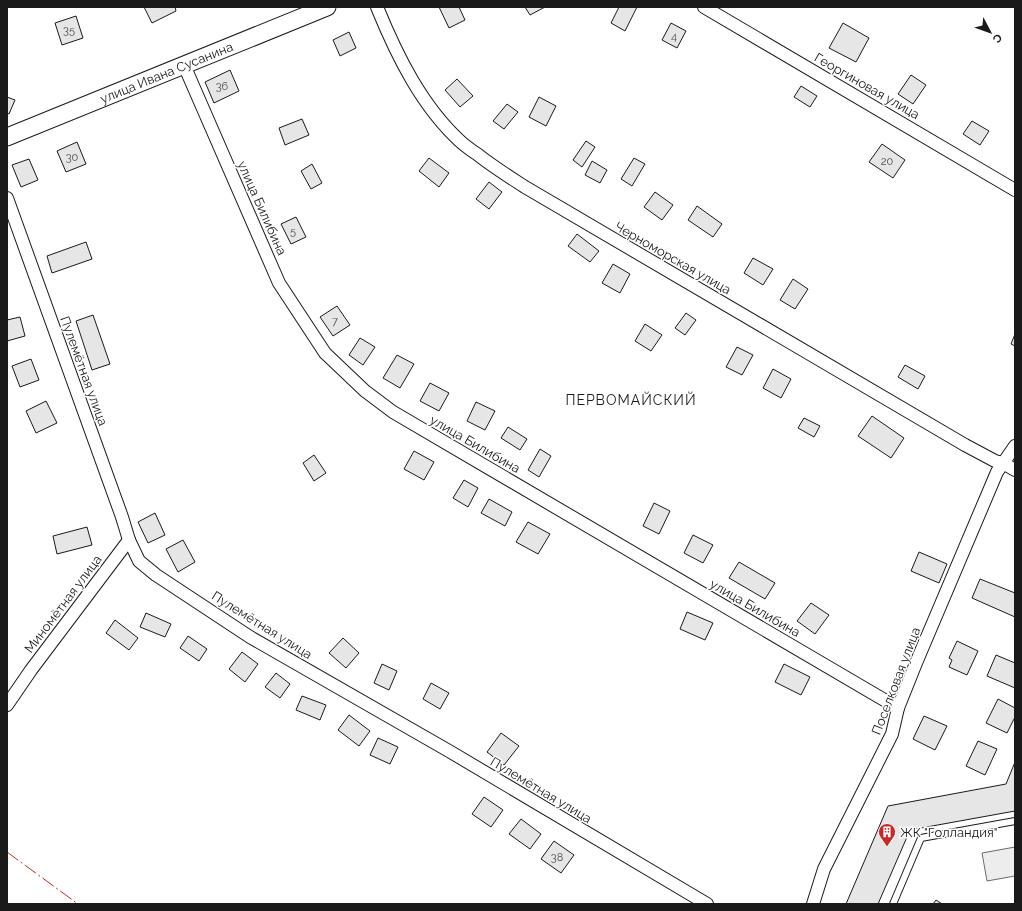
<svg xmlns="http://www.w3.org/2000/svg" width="1022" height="911" viewBox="0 0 1022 911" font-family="Raleway,sans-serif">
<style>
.built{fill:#ededed;stroke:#6a6a6a}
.building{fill:#e6e6e6;stroke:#1a1a1a}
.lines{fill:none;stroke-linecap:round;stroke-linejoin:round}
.lane-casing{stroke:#1a1a1a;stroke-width:8}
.street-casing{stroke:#1a1a1a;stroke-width:14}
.secondary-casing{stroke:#1a1a1a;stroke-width:19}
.lane{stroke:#fff;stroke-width:6}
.street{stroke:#fff;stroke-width:12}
.secondary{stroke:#fff;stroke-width:17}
.power{stroke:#c62828;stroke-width:1;stroke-dasharray:14 3 2 3;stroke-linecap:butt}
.labels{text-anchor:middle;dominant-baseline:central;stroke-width:3;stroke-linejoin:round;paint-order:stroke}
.number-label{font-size:11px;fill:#4d4d4d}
.street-label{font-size:13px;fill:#1a1a1a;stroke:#fff}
.poi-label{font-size:13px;fill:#1a1a1a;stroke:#fff;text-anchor:start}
.neighbourhood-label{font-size:14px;letter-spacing:1px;fill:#1a1a1a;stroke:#fff}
</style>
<rect width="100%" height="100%" fill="#fff"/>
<!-- built -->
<path class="built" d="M1015,847V876L987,881L982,853Z"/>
<!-- building -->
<g class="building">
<path d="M144,7H175L176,11L152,23Z"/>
<path d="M439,7H459L465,20L449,28Z"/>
<path d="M525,7H545L530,15Z"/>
<path d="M619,7H637L625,31L611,23Z"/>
<path d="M76,16L83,38L62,45L55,23Z"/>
<path d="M671,23L686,31L677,48L662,40Z"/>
<path d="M843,23L869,38L856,62L829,48Z"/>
<path d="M349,32L356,48L340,56L333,40Z"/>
<path d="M230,70L239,91L214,103L205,82Z"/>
<path d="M911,75L926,85L913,104L898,94Z"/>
<path d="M457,79L473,96L460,107L445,90Z"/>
<path d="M801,86L817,96L810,107L794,97Z"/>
<path d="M7,97L15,100L9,114L7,113Z"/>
<path d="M539,97L556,106L546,126L529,117Z"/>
<path d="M507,104L518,112L504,129L493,121Z"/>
<path d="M302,119L309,135L285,145L279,128Z"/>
<path d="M972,121L989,131L980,145L963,134Z"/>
<path d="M586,141L595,147L582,167L573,160Z"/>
<path d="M77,142L86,164L66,172L57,151Z"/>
<path d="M882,144L905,160L893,178L869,162Z"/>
<path d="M429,158L449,173L439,187L419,171Z"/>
<path d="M634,158L645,164L632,186L621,179Z"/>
<path d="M29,159L38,180L21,187L12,165Z"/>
<path d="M592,161L607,170L600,183L585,175Z"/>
<path d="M312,164L322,183L311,189L301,171Z"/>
<path d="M489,182L502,192L489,209L476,199Z"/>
<path d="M655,192L673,205L662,220L644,207Z"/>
<path d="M697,206L722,224L713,237L688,220Z"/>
<path d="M296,217L306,237L291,244L281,224Z"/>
<path d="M577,234L599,251L590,262L568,246Z"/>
<path d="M86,242L92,259L52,273L47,256Z"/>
<path d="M753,258L773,269L763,285L744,273Z"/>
<path d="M613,264L630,274L620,293L602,283Z"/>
<path d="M793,279L808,289L795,309L780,300Z"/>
<path d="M337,306L350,325L333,336L320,317Z"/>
<path d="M686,313L696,320L685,335L675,328Z"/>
<path d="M93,315L110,364L92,370L76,321Z"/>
<path d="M20,317L25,336L7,341V320Z"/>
<path d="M645,324L662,335L651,351L635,341Z"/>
<path d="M1015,334V346L1011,344Z"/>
<path d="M360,338L375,347L363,365L349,355Z"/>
<path d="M737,347L753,355L742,375L726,367Z"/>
<path d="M397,355L414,364L400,388L383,378Z"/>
<path d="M31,359L39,380L20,387L12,366Z"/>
<path d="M905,365L925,376L918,389L898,377Z"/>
<path d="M773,369L791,379L781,398L763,388Z"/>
<path d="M430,383L449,393L439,411L420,401Z"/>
<path d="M46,401L57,423L36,433L26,411Z"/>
<path d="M476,402L495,411L485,430L467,421Z"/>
<path d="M872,416L904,438L891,458L858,436Z"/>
<path d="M804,418L820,426L814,437L798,428Z"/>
<path d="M508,427L527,439L520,450L501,438Z"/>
<path d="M540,449L551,456L539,477L528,470Z"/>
<path d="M414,451L434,462L424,480L404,469Z"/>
<path d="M314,455L326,473L314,481L303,463Z"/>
<path d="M464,480L478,488L468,507L453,498Z"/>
<path d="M489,499L512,512L505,526L481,513Z"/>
<path d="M654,503L670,511L659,534L643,526Z"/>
<path d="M155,513L165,535L148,543L138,522Z"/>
<path d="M528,522L550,534L538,554L516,542Z"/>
<path d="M87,527L92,545L57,554L53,536Z"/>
<path d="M693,535L713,545L703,563L684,553Z"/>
<path d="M183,540L195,562L178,572L166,549Z"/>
<path d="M919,552L947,564L939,583L911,571Z"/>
<path d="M739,562L775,583L765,599L729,578Z"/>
<path d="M980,579L1015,593V617L972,598Z"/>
<path d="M811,603L829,615L815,634L797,621Z"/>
<path d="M687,612L713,623L705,640L680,629Z"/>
<path d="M146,613L171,624L165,637L140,627Z"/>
<path d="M115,620L138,638L129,650L106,633Z"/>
<path d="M188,636L207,649L199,661L180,648Z"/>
<path d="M343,638L359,653L346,668L329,653Z"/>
<path d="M957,641L978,651L967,675L949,667L952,660L949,658Z"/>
<path d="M242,652L258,664L245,682L229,669Z"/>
<path d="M996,655L1015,663V688L987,676Z"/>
<path d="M382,664L397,671L389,690L374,683Z"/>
<path d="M784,664L810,677L801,695L775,682Z"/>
<path d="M276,673L290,684L280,698L265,687Z"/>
<path d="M431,683L449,693L440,709L423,699Z"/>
<path d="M302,696L326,705L320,720L296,710Z"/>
<path d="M998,699L1015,708V717L1007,733L986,723Z"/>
<path d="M349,715L370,731L359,746L338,730Z"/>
<path d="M924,716L947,726L935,750L913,739Z"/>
<path d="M501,733L519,746L504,765L487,752Z"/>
<path d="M378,738L398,747L390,764L370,755Z"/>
<path d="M978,741L997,749L985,775L966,766Z"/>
<path d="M1015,762V811L910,830L878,904H846L888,806L1006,784Z"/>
<path d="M484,797L503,810L491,827L472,814Z"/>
<path d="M521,819L541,834L530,849L509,834Z"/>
<path d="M554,841L574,855L561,873L541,859Z"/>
<path d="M936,900L942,904H933Z"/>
</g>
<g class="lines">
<defs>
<path id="lane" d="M893,904L921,838L1015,821"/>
<g id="street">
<path d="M377,7C397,56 422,107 462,143C467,147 472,151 477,154C492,166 508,176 525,187L965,445L995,461L1003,463L1015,470"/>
<path d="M704,7L1015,190"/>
<path d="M184,65L279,283L325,353L365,391L393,412L898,708"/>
<path d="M7,198L122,517L129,540L139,561L156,575L250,637L449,751L707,904"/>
<path d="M7,705L31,670L129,540"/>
<path d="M813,904L824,869L892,734L898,708L916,663L997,472L1015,446"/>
</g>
<g id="secondary">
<path id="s1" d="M7,137L327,7"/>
</g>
</defs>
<!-- lane casing -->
<use href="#lane" class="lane-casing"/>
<!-- street casing -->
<use href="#street" class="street-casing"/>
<!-- secondary casing -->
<use href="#secondary" class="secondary-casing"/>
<!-- lane -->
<use href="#lane" class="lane"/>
<!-- street -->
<use href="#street" class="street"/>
<!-- secondary -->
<use href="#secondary" class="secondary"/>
<!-- power -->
<g class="power">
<path d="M7,852L78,904"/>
<path d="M7,902L9,904"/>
</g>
</g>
<!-- icons -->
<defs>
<symbol id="building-pin" viewBox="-11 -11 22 30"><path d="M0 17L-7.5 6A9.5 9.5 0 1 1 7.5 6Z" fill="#c62828" stroke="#fff"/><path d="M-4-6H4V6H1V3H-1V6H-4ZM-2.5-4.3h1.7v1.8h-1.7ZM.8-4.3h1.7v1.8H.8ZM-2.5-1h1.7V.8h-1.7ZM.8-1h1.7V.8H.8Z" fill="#fff"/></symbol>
</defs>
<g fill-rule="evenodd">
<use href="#building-pin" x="877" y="822" width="20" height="27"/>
</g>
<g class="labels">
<!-- number labels -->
<g class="number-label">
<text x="69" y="30">35</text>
<text x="674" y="36">4</text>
<text x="222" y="86">36</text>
<text x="72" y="157">30</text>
<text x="887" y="161">20</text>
<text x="293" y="231">5</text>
<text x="335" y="321">7</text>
<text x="557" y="857">38</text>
</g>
<!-- street labels -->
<g class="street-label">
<text stroke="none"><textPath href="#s1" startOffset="172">улица Ивана Сусанина</textPath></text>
<text transform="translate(867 86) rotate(30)">Георгиновая улица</text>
<text transform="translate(262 208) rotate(66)">улица Билибина</text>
<text transform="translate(673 258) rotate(30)">Черноморская улица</text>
<text transform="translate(84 371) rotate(70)">Пулемётная улица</text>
<text transform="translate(475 444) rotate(30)">улица Билибина</text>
<text transform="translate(63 604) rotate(-53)">Миномётная улица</text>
<text transform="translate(755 608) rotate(30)">улица Билибина</text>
<text transform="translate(262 625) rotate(32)">Пулемётная улица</text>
<text transform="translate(896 681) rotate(-69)">Поселковая улица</text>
<text transform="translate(541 790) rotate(31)">Пулемётная улица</text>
</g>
<!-- poi labels -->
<g class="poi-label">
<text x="900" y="832">ЖК "Голландия"</text>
</g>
<!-- neighbourhood labels -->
<g class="neighbourhood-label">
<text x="631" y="400">ПЕРВОМАЙСКИЙ</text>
</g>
</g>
<!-- border -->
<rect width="1022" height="911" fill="none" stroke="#1a1a1a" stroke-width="16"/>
<!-- north arrow -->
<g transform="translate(990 32) rotate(131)" stroke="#ffffff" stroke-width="3" paint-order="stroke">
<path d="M0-3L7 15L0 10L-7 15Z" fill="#1a1a1a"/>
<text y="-6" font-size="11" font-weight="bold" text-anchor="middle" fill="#1a1a1a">С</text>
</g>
</svg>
